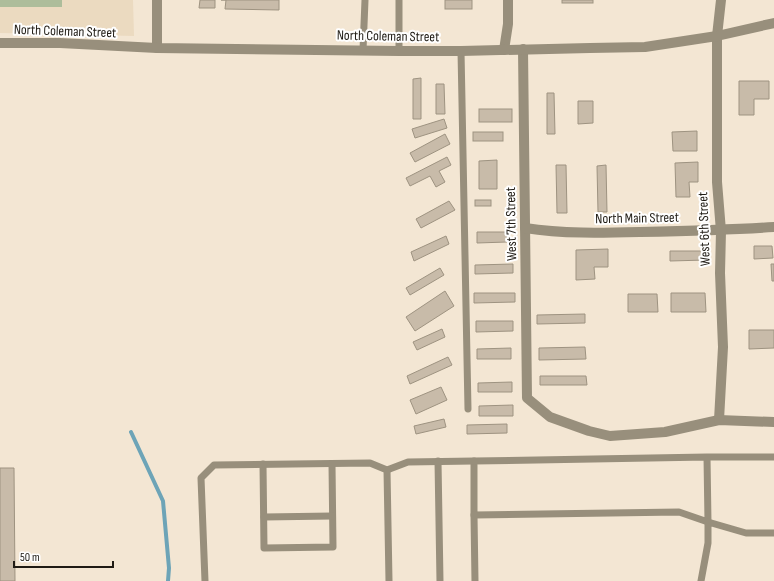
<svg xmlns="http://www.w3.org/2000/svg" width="774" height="581" viewBox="0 0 774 581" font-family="'Sofia Sans Condensed',sans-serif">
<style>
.built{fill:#ebdac0}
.green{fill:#adbd9b}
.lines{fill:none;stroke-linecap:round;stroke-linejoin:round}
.stream{stroke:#6da4b7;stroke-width:4}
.building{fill:#c8bba9;stroke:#9e9381}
.service{stroke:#988f7c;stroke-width:7}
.minor{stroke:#988f7c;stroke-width:10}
.tertiary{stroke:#988f7c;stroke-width:10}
.labels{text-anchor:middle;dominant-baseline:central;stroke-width:4;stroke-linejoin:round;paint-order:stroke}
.street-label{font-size:14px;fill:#1f1b14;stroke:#fff}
</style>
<rect width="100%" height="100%" fill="#f3e6d3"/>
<!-- built -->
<path class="built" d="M0,0H133L134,36L0,33Z"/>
<!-- green -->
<rect class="green" x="0" y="0" width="62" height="7"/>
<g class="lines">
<!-- stream -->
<path class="stream" d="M131,432L163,501L169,568L168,581"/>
</g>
<!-- building -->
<g class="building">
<path d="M200,0H215V8H199Z"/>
<path d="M221,0H279V10L225,9L226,0Z"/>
<rect x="445" y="0" width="27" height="9"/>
<rect x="562" y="0" width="31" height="3"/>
<path d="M421,78V119H413V79Z"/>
<path d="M739,81H769V99H754V115H739Z"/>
<path d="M436,84H444L445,114H436Z"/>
<path d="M547,93H554L555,134H547Z"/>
<path d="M578,101H593V123L578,124Z"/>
<rect x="479" y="109" width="33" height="13"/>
<path d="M444,119L447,128L415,138L412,129Z"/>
<path d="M697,131V151H673L672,132Z"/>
<rect x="473" y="132" width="30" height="9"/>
<path d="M445,134L450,144L415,162L410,153Z"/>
<path d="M447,157L451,165L439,171L445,182L436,187L430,176L410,186L406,178Z"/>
<path d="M497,160V189H479V161Z"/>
<path d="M698,162V182H689L690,197H676L675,163Z"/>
<path d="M556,165H566L567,213H557Z"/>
<path d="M606,165L607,212H598L597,166Z"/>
<rect x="475" y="200" width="16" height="6"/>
<path d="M449,201L455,210L421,228L416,219Z"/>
<path d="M477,232H507V242L477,243Z"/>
<path d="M446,236L449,244L414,261L411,252Z"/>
<path d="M754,246H772L773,258L754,259Z"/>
<path d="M608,249V267H594L595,279L576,280V250Z"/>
<path d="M670,251H706V260L670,261Z"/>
<path d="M513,264V273L475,274V265Z"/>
<path d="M771,264H774V281H772Z"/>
<path d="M440,268L444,275L410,295L406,288Z"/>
<path d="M445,291L454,306L415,331L406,317Z"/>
<path d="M474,293H515V302L474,303Z"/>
<path d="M671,293H705L706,312H671Z"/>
<path d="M628,294H657L658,312H628Z"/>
<path d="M585,314V323L537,324V315Z"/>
<path d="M476,321H513V331L476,332Z"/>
<path d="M442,329L445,337L417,350L413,342Z"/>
<path d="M749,330H774V348L749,349Z"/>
<path d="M585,347L586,359L539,360V348Z"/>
<path d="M511,348V359H477V349Z"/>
<path d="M448,357L452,365L410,384L407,376Z"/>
<path d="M540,376H586L587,385H540Z"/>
<path d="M512,382V392H478V383Z"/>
<path d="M441,387L447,400L416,414L410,400Z"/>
<path d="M513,405V416H479V406Z"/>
<path d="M444,419L446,427L416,434L414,426Z"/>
<path d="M507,424V433L467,434V425Z"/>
<path d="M0,468H14L15,581H0Z"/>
</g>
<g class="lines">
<!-- service -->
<g class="service">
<path d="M399,0V51"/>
<path d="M363,50L365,0"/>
<path d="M461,51L468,409"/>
<path d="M707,457L474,461V515L679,512L708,522L707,457H774"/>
<path d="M438,461L440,581"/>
<path d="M263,464L264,548L333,547L332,464"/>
<path d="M387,470L408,462L474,461"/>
<path d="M474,515L475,581"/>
<path d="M264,517L332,516"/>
<path d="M205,581L201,478L214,465L370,463L387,470L389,581"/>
<path d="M701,581L708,543V522L746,533H774"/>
</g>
<!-- minor -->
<g class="minor">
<path d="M157,0V48"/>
<path d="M523,49L527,398L550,417L589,431L610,436L665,432L719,420L774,422"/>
<path d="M504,50L508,24V0"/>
<path d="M525,228C563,234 601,233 640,232C685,231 729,230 774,227"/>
<path d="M719,420L723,347L720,273L721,231L717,182V36L721,0"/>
</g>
<!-- tertiary -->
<path class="tertiary" d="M0,43H60L157,48L399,51H461L590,48L645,47L717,36L774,23"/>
</g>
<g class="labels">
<!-- street labels -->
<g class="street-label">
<text transform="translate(65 31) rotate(2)">North Coleman Street</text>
<text transform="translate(388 36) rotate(1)">North Coleman Street</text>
<text transform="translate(637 218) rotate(-1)">North Main Street</text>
<text transform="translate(511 224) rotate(-91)">West 7th Street</text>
<text transform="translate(704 229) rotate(-92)">West 6th Street</text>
</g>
</g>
<!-- scale -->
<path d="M14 561v6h99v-6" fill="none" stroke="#1f1b14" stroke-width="2"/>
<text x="20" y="561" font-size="12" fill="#1f1b14" stroke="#ffffff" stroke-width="3" paint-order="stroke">50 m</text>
</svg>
